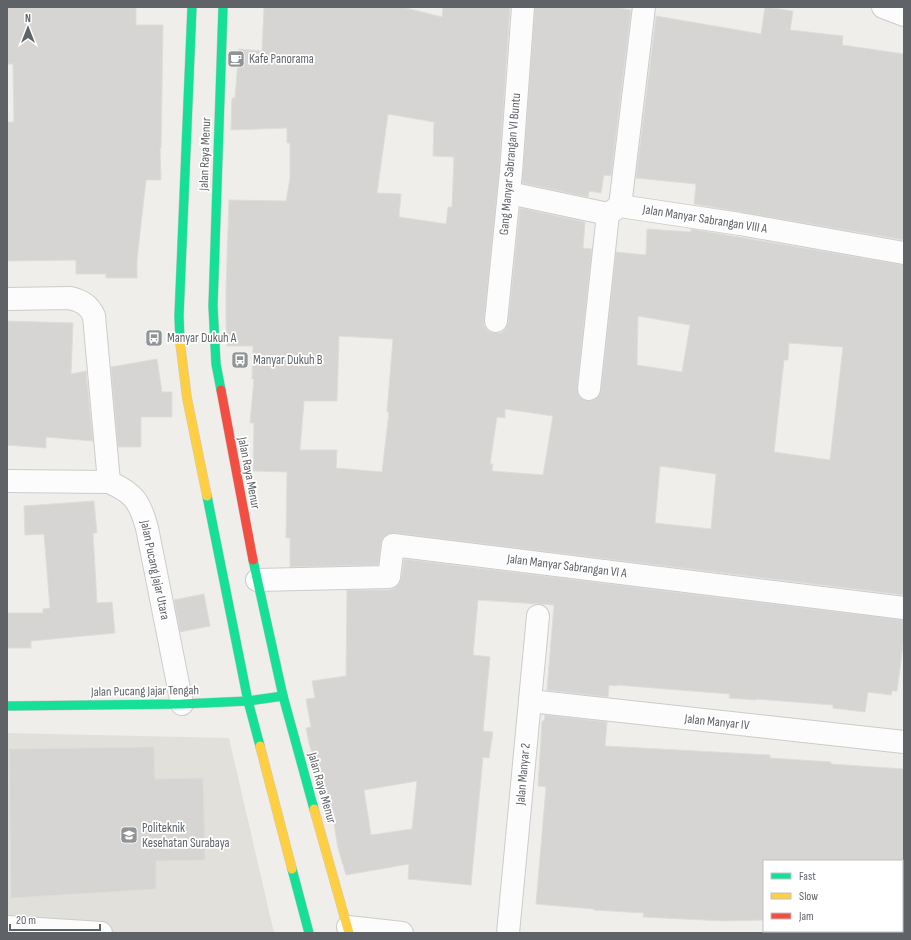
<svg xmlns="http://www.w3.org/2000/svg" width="911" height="940" viewBox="0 0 911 940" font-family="'Sofia Sans Condensed',sans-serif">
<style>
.education{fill:#e2e0da}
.building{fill:#d6d5d3;stroke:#deddd9;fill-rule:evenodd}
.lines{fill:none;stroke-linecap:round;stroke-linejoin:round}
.street-casing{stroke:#cbcccc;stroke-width:24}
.fast-casing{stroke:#cacacb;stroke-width:10}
.slow-casing{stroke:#cacacb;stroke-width:10}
.jam-casing{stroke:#cacacb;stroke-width:10}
.street{stroke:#fdfcfc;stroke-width:22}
.fast{stroke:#16e098;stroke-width:9}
.slow{stroke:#ffcf43;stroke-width:9}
.jam{stroke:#f24e42;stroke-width:9}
.labels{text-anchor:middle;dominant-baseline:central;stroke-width:3.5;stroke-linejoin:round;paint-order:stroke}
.poi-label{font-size:13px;fill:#5f6368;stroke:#fff;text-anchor:start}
.street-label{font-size:13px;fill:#5f6368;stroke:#fff}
</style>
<rect width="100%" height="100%" fill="#efeeea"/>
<!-- education -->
<path class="education" d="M7,733L229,738L274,933H7Z"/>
<!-- building -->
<g class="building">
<path d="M7,7H136V25H163L161,148H160L161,180H146L137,260V278H106V274H76V260L7,261V122H14L13,64H7Z"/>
<path d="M264,7H402L442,17L443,7H510L499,171L484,320V326L488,331L495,333H501L506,329L508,323L520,208L585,222L583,248L592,249L577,388L578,394L582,399L588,401L594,400L599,396L601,390L616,252L646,255L647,229L691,232V229L904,265V595L395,533L388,534L383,538L381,543L378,565L290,567V538H286L287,472L253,471L254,423H250L254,379H252L253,346H227L226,325V287L229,200L286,201L290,179V143H287V128L231,130L232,98H235L239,49L262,51ZM388,114L434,122L433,156L454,157L452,207H448L446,224L399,217L401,194L377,193ZM638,316L690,325L682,372L637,365ZM339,336L393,339L387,412H389L382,472L336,468L337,450H300L304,401H337ZM789,343L843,347L830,460L774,452L784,360H788ZM505,409L553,416L543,475L492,471L493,464H490L497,417L505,418ZM660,466L716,474L711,529L655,523Z"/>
<path d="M535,7H613L631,10L611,176L604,175L601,193L589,191L588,197L522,183Z"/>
<path d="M765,7L793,11L790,30L843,36L842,45L904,54V240L694,204L696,184L636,178L656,16L761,34Z"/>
<path d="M7,321L73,323L71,374L86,371L93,441L46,437V448L7,445Z"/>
<path d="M157,359L162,392H172V417H141V447H118L111,367Z"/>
<path d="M94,501L97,533H93L97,603L112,602L115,633L31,641V648H7V613H43V609L50,608L44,534L25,535L24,506Z"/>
<path d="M404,559L904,620V637L897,691H892L891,695L868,692L865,712L833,708V705L756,699V700L729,698L730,694L617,685V686L609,685L608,697L547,690L554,605L478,600L473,655L490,657L483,731L493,732L489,758L483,757L471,885L408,879L409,864L346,875L338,848L329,795L326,796L322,773L318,774L309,743L306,728L311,727L306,699L315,698L312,681L346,676L347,590H389L395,588L399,584L401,579ZM417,781L412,829L371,835L364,790Z"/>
<path d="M204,594L210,626L180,632L174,600Z"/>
<path d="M545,715L607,722L605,746L770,755V758L831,762V764L904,769V861H764V920L725,921L643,917L644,913L594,910V909L536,904L546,787L538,786L542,721H544Z"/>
<path d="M154,747L155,779L203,778L205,860L156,861V889L11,898L9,749Z"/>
</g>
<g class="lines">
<defs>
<g id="street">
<path d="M883,7L904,15"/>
<path d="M509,193L608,214L620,206L740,224L904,253"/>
<path d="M620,206L644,7"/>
<path d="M7,299L70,298C82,301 89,305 94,316L109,482"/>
<path d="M496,321L511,172L523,7"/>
<path d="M589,389L608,214"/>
<path d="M7,481L109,482C134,493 140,502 147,528L182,704"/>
<path d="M257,580L389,577L393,545L904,608"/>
<path d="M530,701L904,742"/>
<path d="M7,927L101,933"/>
<path d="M348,927L402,933"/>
<path d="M508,933L538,616"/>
</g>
<g id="fast">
<path d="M180,342L179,316L192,7"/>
<path d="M221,390L216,364L213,306L223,7"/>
<path d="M207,496L248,701L260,746"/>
<path d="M253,560L283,696L314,809"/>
<path d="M7,706L182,704L248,701L283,696"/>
<path d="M292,869L309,933"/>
</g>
<g id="slow">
<path d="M180,342L187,398L207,496"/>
<path d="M260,746L292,869"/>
<path d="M314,809L349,933"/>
</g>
<path id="jam" d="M221,390L253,560"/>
</defs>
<!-- street casing -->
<use href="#street" class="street-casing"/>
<!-- fast casing -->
<use href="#fast" class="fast-casing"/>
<!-- slow casing -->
<use href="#slow" class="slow-casing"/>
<!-- jam casing -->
<use href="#jam" class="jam-casing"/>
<!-- street -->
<use href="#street" class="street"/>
<!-- fast -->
<use href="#fast" class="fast"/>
<!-- slow -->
<use href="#slow" class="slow"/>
<!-- jam -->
<use href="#jam" class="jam"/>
</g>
<!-- icons -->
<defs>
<symbol id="cafe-square" viewBox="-11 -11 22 22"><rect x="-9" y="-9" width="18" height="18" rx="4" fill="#919496" stroke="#fff"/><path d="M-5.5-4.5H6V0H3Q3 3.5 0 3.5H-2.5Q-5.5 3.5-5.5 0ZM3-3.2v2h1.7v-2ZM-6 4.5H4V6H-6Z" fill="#fff"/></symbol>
<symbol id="bus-square" viewBox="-11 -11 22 22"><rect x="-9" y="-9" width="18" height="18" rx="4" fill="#919496" stroke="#fff"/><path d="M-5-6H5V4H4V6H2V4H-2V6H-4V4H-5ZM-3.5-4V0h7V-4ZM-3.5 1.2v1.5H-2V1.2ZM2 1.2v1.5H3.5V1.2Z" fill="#fff"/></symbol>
<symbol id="university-square" viewBox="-11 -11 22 22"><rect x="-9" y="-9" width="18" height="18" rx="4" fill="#919496" stroke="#fff"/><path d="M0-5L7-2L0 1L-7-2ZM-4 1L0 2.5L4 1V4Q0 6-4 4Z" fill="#fff"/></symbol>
</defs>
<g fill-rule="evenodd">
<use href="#cafe-square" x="226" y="49" width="20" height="20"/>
<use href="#bus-square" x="144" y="328" width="20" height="20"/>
<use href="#bus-square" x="230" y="350" width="20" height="20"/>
<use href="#university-square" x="119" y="825" width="20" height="20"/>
</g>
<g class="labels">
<!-- poi labels -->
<g class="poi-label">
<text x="249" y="59">Kafe Panorama</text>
<text x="167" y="338">Manyar Dukuh A</text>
<text x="253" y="360">Manyar Dukuh B</text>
<text x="142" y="828">Politeknik<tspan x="142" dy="15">Kesehatan Surabaya</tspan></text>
</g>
<!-- street labels -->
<g class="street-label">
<text transform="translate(205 154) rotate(-88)">Jalan Raya Menur</text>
<text transform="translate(510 164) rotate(-85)">Gang Manyar Sabrangan VI Buntu</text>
<text transform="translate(705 219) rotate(9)">Jalan Manyar Sabrangan VIII A</text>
<text transform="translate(249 473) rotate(79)">Jalan Raya Menur</text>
<text transform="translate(567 566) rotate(7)">Jalan Manyar Sabrangan VI A</text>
<text transform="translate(155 570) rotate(78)">Jalan Pucang Jajar Utara</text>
<text transform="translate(145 691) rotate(-1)">Jalan Pucang Jajar Tengah</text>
<text transform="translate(717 722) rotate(6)">Jalan Manyar IV</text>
<text transform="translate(523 774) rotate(-85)">Jalan Manyar 2</text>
<text transform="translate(322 788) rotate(74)">Jalan Raya Menur</text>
</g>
</g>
<!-- border -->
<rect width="911" height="940" fill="none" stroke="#5f6368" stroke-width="16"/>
<!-- legend -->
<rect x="763" y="860" width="140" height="72" fill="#ffffff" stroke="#bfc1c3"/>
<rect x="771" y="873" width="20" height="6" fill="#16e098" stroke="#bfc1c3"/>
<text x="799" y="880" font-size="12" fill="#5f6368">Fast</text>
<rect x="771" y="893" width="20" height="6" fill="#ffcf43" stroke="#bfc1c3"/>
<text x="799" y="900" font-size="12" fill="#5f6368">Slow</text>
<rect x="771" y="913" width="20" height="6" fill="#f24e42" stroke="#bfc1c3"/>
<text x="799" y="920" font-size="12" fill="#5f6368">Jam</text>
<!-- north arrow -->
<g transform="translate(28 28)" stroke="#ffffff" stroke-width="3" paint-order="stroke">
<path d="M0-3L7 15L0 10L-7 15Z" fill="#5f6368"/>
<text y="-6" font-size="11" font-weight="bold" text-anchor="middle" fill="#5f6368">N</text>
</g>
<!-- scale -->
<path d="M10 924v6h90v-6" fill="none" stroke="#5f6368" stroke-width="2"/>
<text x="16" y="924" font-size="12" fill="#5f6368" stroke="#ffffff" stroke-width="3" paint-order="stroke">20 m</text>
</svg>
